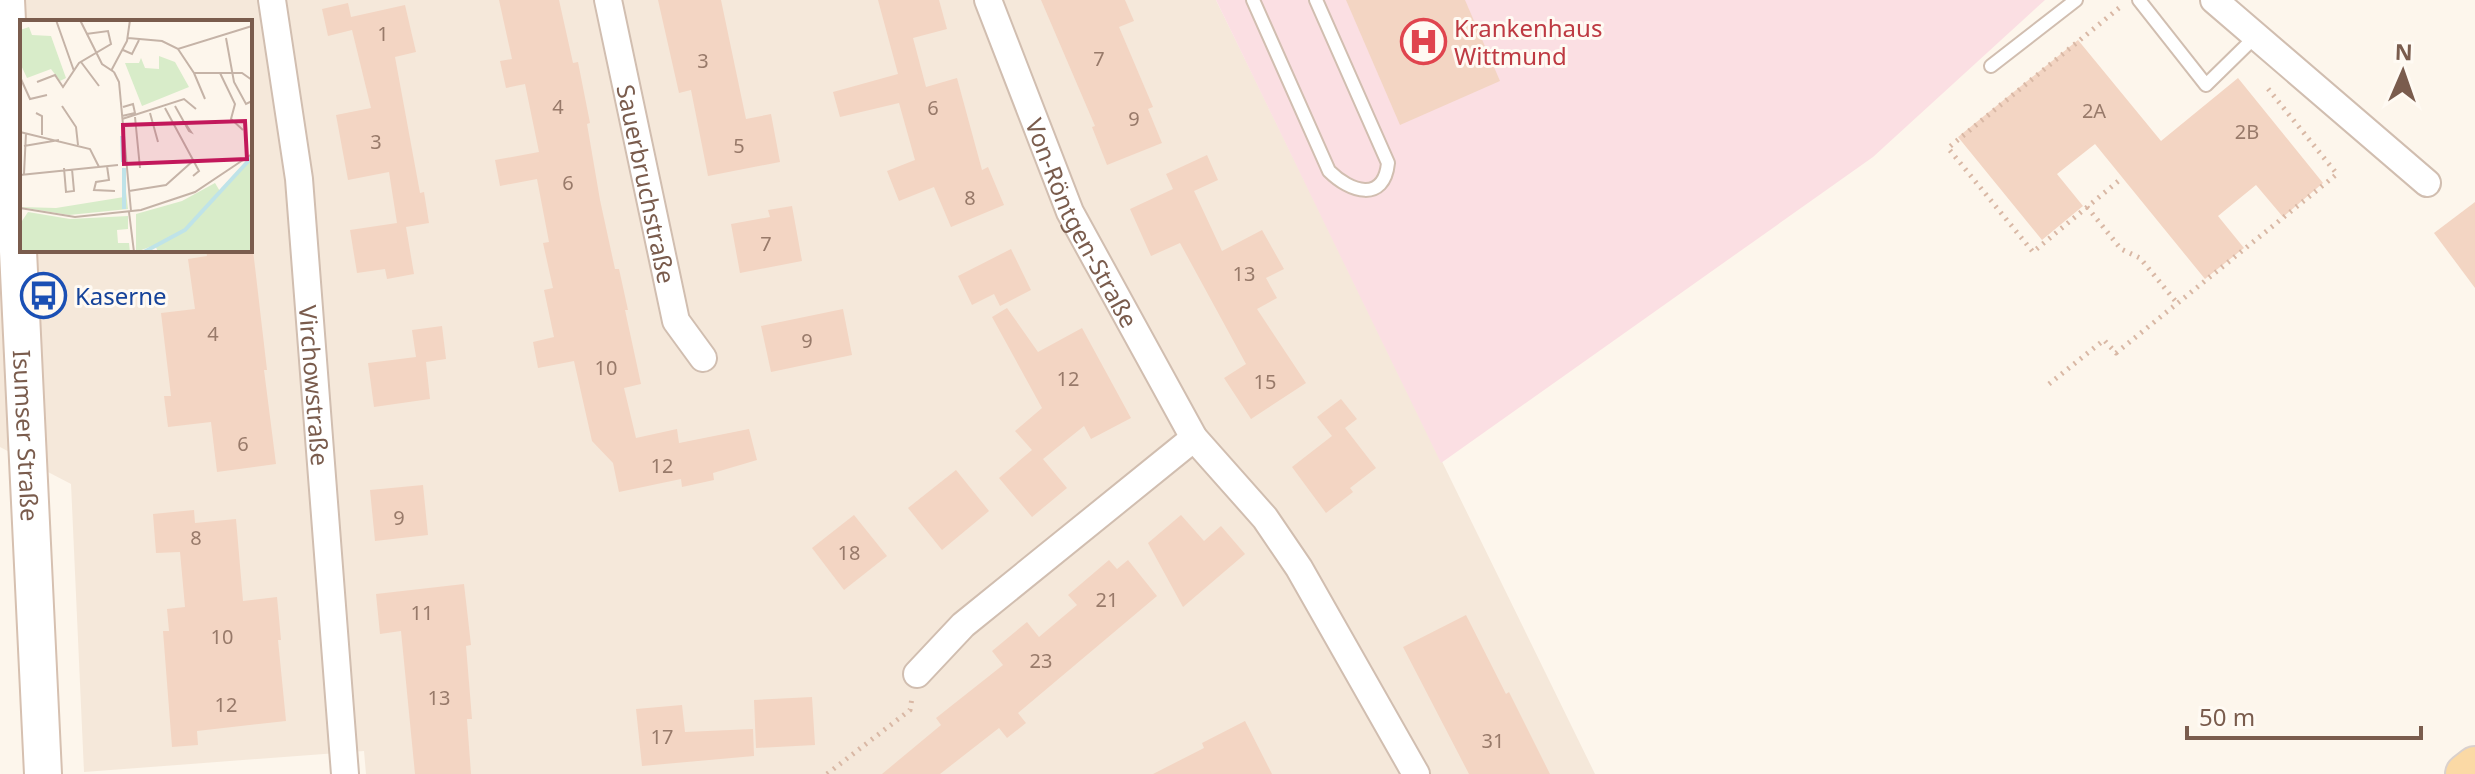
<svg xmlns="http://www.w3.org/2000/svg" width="2475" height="774" viewBox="0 0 2475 774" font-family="'Noto Sans',sans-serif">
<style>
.residential{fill:#f5e8da;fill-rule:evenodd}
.medical{fill:#fbdfe3}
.building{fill:#f3d5c3}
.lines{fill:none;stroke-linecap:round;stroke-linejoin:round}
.lane-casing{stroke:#d1beb0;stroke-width:16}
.street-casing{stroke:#d1beb0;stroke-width:30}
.secondary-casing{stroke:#d6c0b0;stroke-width:40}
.primary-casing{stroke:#dad1cd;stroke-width:44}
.path{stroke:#d9b8a5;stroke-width:5;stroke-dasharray:2 6;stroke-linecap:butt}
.lane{stroke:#fff;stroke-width:12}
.street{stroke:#fff;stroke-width:26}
.secondary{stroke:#fff;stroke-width:36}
.primary{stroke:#fbd9a5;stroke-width:40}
.labels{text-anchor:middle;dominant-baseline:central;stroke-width:6;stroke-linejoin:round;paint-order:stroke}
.number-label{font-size:20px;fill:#987a6a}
.health-label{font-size:24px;fill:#be3a42;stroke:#fffaf3;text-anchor:start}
.street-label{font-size:24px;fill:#7a5c4d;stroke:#fffaf3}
.transit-label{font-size:24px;fill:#164399;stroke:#fffaf3;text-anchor:start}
.inset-river{fill:none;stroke:#bfe3e8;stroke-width:4}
.inset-road{fill:none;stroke:#c5b3a7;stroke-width:2}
.view{fill:#c2185b;fill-opacity:0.15;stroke:#c2185b;stroke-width:4}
.inset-edge{fill:none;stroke:#7a5c4d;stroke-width:4}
</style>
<rect width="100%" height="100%" fill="#fdf6ec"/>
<!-- residential -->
<path class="residential" d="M0,0H1216L1595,774H366L364,751L84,772L71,484L0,447ZM22,22H250V250H22Z"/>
<!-- medical -->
<path class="medical" d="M1216,0H2045L1873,157L1441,463Z"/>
<!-- building -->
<g class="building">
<path d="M499,0H559L573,63L578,62L590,123L587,124L600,200L615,269H619L628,310H625L641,384L624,388L636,438L677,429L679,443L749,429L757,460L713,473L714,480L682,487L681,479L619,492L613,463L592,441L574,361L538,368L533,342L554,337L544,290L553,288L543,243L549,242L537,179L500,186L495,160L539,152L525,84L506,88L500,61L512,59Z"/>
<path d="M658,0H721L746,119L771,114L780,162L708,176L691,90L679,93Z"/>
<path d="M878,0H939L947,29L913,38L926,87L957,78L982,170L988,167L1004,205L951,227L934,187L899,201L887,171L915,160L899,103L840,117L833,92L898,74Z"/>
<path d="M1041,0H1125L1134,21L1119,27L1153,107L1148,109L1162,143L1107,165L1092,127L1095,126Z"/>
<path d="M1346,0H1465L1500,81L1400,125Z"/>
<path d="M348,3L351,17L405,5L416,52L395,57L420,193L424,192L429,223L406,227L414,274L387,279L385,269L357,273L350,230L397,223L389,172L348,180L336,115L371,108L352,30L328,36L322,9Z"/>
<path d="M2078,40L2161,141L2238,78L2323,183L2283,217L2256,185L2218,216L2244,248L2205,279L2095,144L2057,174L2083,206L2042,240L1958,137Z"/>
<path d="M1207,155L1218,180L1194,191L1222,251L1262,230L1284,269L1266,278L1277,298L1257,309L1306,383L1251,419L1224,378L1246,364L1180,243L1151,256L1130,209L1173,189L1166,174Z"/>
<path d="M2475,202V288L2434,233Z"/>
<path d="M792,206L802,261L740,273L731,224L770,217L768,210Z"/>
<path d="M1011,249L1031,290L1000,306L994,294L972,305L958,276Z"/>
<path d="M206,250H253L267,370H264L276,464L217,472L211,422L168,427L164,396H171L161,313L195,309L188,259L207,256Z"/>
<path d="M1007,308L1038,352L1082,328L1131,418L1091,439L1084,426L1043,459L1067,488L1032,517L999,478L1032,450L1015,431L1042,408L992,317Z"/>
<path d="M843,309L852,355L771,372L761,326Z"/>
<path d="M442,326L446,359L426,362L430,399L374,407L368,363L416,357L412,330Z"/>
<path d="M1341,399L1357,419L1345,428L1376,468L1350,488L1353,492L1326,513L1292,467L1332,436L1317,417Z"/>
<path d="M956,470L989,511L942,550L908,508Z"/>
<path d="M423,485L428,535L375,541L370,490Z"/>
<path d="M194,510L195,523L236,519L243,601L277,597L281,640H278L286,721L197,731L198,745L172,747L163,631H169L167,609L185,607L180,552L156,553L153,514Z"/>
<path d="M854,515L887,556L844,590L812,548Z"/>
<path d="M1181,515L1204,541L1221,526L1245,554L1183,607L1148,543Z"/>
<path d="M1109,560L1117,569L1128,560L1157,596L1018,713L1026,723L1007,738L999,728L940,774H882L941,725L936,718L1003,665L992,651L1027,622L1039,637L1077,605L1068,595Z"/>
<path d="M464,584L471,645L466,646L472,719H467L471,774H415L401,631L380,634L376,594Z"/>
<path d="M1466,615L1506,694L1509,692L1550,774H1469L1403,647Z"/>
<path d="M812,697L815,745L756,748L754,700Z"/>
<path d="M682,705L685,732L753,729L754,756L642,766L636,709Z"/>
<path d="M1245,721L1272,774H1153L1204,748L1202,743Z"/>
</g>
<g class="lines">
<defs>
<g id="lane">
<path d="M1253,0L1329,171C1350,192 1384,203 1388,163L1316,0"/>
<path d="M2139,0L2206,85L2255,37"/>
<path d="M1991,66L2076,0"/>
</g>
<g id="street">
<path id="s1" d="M272,0L299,179L345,774"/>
<path id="s2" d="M608,0L676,321L703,358"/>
<path id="s3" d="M988,0L1070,212L1194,438L1265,518L1299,568L1416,774"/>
<path d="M2214,0L2427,183"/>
<path d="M917,674L963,625L1194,438"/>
</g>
<g id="secondary">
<path id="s4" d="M6,0L43,774"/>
</g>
<path id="primary" d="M2466,774L2475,767"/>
</defs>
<!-- lane casing -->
<use href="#lane" class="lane-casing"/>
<!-- street casing -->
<use href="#street" class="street-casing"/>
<!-- secondary casing -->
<use href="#secondary" class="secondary-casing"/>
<!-- primary casing -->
<use href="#primary" class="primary-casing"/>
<!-- path -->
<g class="path">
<path d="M2119,8L1948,148L2033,252L2122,178"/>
<path d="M2087,207L2121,249L2140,258L2177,303"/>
<path d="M2049,384L2104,340L2116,353L2337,174L2265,85"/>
<path d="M827,774L910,710L912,698"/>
</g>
<!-- lane -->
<use href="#lane" class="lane"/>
<!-- street -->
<use href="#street" class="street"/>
<!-- secondary -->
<use href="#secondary" class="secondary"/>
<!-- primary -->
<use href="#primary" class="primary"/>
</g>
<!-- icons -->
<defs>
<symbol id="hospital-ring" viewBox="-11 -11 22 22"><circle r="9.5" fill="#fffaf3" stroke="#e0444e" stroke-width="1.5"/><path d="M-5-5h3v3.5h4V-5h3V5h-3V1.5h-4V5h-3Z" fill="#e0444e"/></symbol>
<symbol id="bus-ring" viewBox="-11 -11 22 22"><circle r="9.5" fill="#fffaf3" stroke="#1a4fb4" stroke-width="1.5"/><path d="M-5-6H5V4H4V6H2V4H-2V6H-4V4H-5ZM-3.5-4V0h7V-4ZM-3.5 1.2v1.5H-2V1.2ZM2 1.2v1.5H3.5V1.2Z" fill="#1a4fb4"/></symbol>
</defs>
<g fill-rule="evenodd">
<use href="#hospital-ring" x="1398" y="16" width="51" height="51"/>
<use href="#bus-ring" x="18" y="270" width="51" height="51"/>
</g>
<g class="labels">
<!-- number labels -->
<g class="number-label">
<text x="383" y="33">1</text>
<text x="1099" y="58">7</text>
<text x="703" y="60">3</text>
<text x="558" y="106">4</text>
<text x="933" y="107">6</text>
<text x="2094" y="110">2A</text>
<text x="1134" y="118">9</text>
<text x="2247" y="131">2B</text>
<text x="376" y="141">3</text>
<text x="739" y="145">5</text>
<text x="568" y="182">6</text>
<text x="970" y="197">8</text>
<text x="766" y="243">7</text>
<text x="1244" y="273">13</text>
<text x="213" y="333">4</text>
<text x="807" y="340">9</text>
<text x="606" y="367">10</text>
<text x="1068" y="378">12</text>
<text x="1265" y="381">15</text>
<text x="243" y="443">6</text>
<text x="662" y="465">12</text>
<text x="399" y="517">9</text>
<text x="196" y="537">8</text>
<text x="849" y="552">18</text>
<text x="1107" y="599">21</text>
<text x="422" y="612">11</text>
<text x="222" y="636">10</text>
<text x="1041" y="660">23</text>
<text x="439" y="697">13</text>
<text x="226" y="704">12</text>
<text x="662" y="736">17</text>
<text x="1493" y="740">31</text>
</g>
<!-- health labels -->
<g class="health-label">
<text x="1454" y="27">Krankenhaus<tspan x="1454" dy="28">Wittmund</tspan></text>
</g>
<!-- street labels -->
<g class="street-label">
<text stroke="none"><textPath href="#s2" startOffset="188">Sauerbruchstraße</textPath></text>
<text stroke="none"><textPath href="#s3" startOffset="242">Von-Röntgen-Straße</textPath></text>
<text stroke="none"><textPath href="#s1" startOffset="388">Virchowstraße</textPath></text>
<text stroke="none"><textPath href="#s4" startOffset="436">Isumser Straße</textPath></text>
</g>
<!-- transit labels -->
<g class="transit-label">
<text x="75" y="295">Kaserne</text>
</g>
</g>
<!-- overview -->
<g transform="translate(20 20)">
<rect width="232" height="232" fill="#fdf6ec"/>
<path d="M232,139V232H138L135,225L116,232V194L162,181L195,163L201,173ZM103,146L108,189L49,195L0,187L36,188L104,177ZM8,192L50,199L108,196V209L97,210L98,223H109L110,232H0V204Z" fill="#d8ecc9"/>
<path d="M9,7L12,15L31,16L46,58L40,61L31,49L7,58L0,43V10Z" fill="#d8ecc9"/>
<path d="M139,36L155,42L169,67L122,86L105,43H119L121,38L125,48L139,49Z" fill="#d8ecc9"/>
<path class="inset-river" d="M102,116L103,142M104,148V189M124,232L165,210L232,137"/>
<path class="inset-road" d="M36,0L54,51M60,0L82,44L94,52M108,18L142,21L158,29L232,6M206,18L214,62L226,84L232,81M158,29L174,53H222L232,60M103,30L112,34L119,20M61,42L79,66M91,51L107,21L110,0M94,52L99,62L111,191M174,53L185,79M200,53L215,84L211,99L223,110M0,57L10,79L27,75M17,62L35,55L43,67L59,43L91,24L88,11L66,14M42,86L56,107L58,125M155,86L169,111L171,112L165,103M145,88L179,151L173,156M16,93L22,96V115M130,93L138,122M102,96L115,93L113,84L103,87M115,97L120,148M102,99L164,79L176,89M0,112L70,129L79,147M4,126L39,120M87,146L89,160L76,162L74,170L95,171M44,148L46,172L54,171L52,149M4,154L6,113M0,155L98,145M109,171L146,165L174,140M0,188L55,197L121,190L175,172L232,134M109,192L114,232"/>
<path class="view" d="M225,101L227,139L104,144L103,105Z"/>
<rect width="232" height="232" class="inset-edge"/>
</g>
<!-- north arrow -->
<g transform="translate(2403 72) rotate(2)" stroke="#fffaf3" stroke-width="6" paint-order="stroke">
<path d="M0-6L14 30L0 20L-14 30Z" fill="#7a5c4d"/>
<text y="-12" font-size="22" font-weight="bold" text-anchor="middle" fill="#7a5c4d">N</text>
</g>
<!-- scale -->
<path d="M2187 726v12h234v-12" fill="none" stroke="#7a5c4d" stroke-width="4"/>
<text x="2199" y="726" font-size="24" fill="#7a5c4d" stroke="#fffaf3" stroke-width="6" paint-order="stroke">50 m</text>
</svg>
